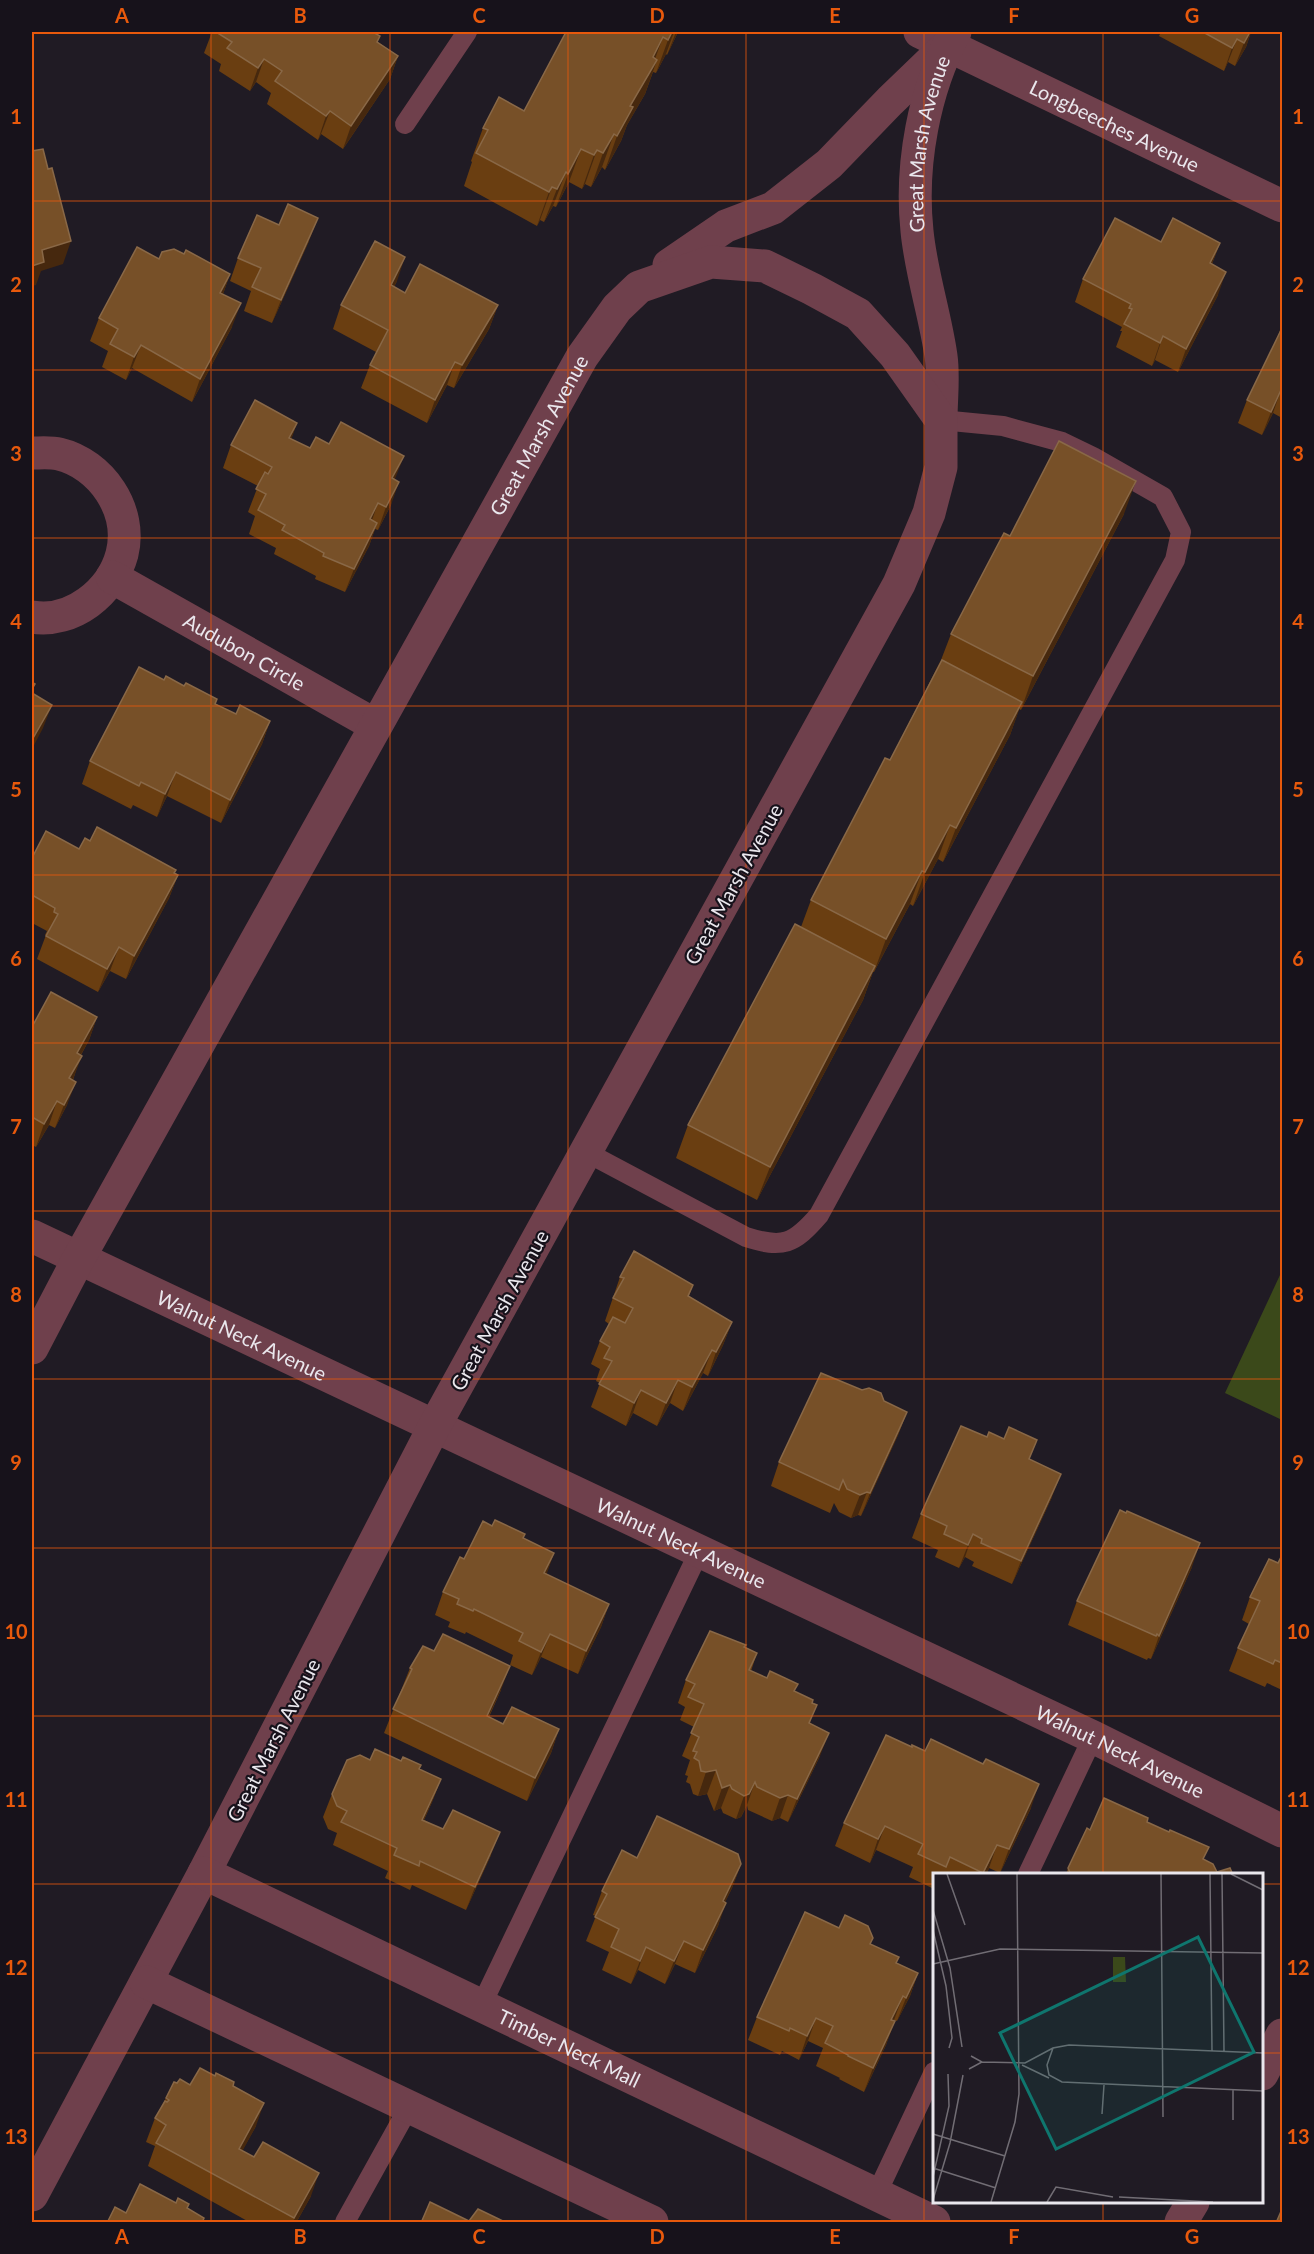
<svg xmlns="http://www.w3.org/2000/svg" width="1314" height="2254" viewBox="0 0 1314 2254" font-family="Lato,sans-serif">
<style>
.green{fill:#3b491a}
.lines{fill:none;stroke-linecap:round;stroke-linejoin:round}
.lane{stroke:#6f404c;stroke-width:20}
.street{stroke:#6f404c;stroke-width:33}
.wall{fill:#6a3e11}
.shaded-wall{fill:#46280e}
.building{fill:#775028;stroke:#896847;stroke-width:1.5}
.grid{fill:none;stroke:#e8590c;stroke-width:1.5;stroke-opacity:0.55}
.labels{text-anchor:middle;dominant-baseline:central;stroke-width:4.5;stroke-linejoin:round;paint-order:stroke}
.street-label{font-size:20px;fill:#eae7ed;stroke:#17121b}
.inset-road{fill:none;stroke:#716d74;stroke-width:1.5}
.view{fill:#0f766e;fill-opacity:0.15;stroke:#0f766e;stroke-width:3}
.inset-edge{fill:none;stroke:#eae7ed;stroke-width:3}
.neatline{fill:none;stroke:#e8590c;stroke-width:2}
.grid-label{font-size:20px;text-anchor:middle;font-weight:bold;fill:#e8590c}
</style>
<rect width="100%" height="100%" fill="#201b24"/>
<!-- green -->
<path class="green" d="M1280,1275L1282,1277V1420L1225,1393Z"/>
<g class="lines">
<!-- lane -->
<g class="lane">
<path d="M405,124L467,32"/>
<path d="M586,1152L746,1237C783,1249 794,1244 819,1215L1175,560L1181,532L1163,497L1093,457L1062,442L1003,426L941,420"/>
<path d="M1028,1874L1093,1737"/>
<path d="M481,2006L699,1552"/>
<path d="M876,2195L934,2072"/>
<path d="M345,2222L409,2107"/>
</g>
<!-- street -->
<g class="street">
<path id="s1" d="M920,32L1282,206"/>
<path d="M669,265L726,226L773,208L829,164L890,101L944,49"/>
<path id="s2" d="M941,420C941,399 944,377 941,356C935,314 921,273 917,231C910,165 924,90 955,32"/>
<path d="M32,453C40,453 51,452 59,454C101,464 133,510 122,554C112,592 72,624 32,617"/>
<path id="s3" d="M112,577L375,725"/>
<path id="s4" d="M32,1236L1093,1737L1282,1831"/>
<path id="s5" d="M32,1348L79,1258L582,357L617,308L639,287L711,262L765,266L812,289L858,314L895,355L941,420V467L929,513L899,584L434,1427L204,1873L32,2195"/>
<path id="s6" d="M204,1873L934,2222"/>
<path d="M146,1982L652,2222"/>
<path d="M1262,2074L1282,2035"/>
<path d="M1181,2222L1193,2202"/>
</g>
</g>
<!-- wall -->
<g class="wall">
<path d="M212,32H373L378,42L398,56L390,79L343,149L321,134L318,140L267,104L271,93L256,82L250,91L219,71L221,64L204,53Z"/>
<path d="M566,32H678L667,55L666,54L656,73L653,72L645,94L627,125L621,141L605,170L602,167L591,187L585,184L582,189L569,182L556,207L553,206L544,222L540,220L537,226L464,186L472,162L471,161L483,128L524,111Z"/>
<path d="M1161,32H1251L1246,47L1235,66L1228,62L1224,71L1159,36Z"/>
<path d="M309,241L272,323L244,311L251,291L230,281L238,258Z"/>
<path d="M1161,242L1220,243L1212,264L1218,295L1178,372L1155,360L1152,366L1116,347L1122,331H1120L1122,327L1075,302L1083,279Z"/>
<path d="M184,254L230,274L223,294L232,327L192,402L132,368L126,380L102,367L108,351L90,341L99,318L159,259Z"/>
<path d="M397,281L394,287L405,293L498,305L489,329L454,388L447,385L427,423L361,388L370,365L376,352L333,329L341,305Z"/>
<path d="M1282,324V418L1273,413L1262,435L1238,423L1247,400L1278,336Z"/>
<path d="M297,423L291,439L310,448L395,480L391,505L378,530L375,529L369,546L345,592L315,579L316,576L274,554L276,548L249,534L255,516L248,512L258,486L223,468L231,445Z"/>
<path d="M1124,514L1021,710L1019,709L1010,735L943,862L938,859L913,906L910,904L874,972H873L863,1000L757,1200L676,1158L688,1125L801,927L811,900L890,760L941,660L951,634L1010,536Z"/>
<path d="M164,680L216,704L236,714L270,721L262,744L221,823L167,796L157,817L133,805L131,809L82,784L90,761Z"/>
<path d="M90,841L175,873L178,875L169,898L126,979L110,971L98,992L37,959L46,935H45L47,931L32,923V858L79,849Z"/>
<path d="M97,1017L89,1040L81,1055L73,1080L67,1105L55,1128L49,1125L36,1147L32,1145V1027Z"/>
<path d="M620,1277L693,1285L689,1296L732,1322L723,1345L708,1376L703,1373L683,1411L670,1403L657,1426L633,1413L626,1426L591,1407L600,1383L596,1381L600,1369L591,1364L600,1341L609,1324L605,1321Z"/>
<path d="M884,1401L907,1412L898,1435L861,1516L858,1515L851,1518L839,1512L834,1503L830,1513L771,1486L779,1462Z"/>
<path d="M1030,1460L1052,1497L1012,1584L972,1566L974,1562L965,1557L959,1568L935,1557L938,1550L912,1538L921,1514Z"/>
<path d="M492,1526L523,1538L554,1553L546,1574L609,1604L601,1627L578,1674L541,1657L532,1675L510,1665L513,1655L466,1632L465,1634L448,1627L450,1622L435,1615L443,1592L464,1559Z"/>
<path d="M1282,1558V1690L1267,1683L1265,1687L1229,1671L1238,1648L1249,1624L1242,1620L1250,1597Z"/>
<path d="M1192,1567L1151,1659L1148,1658L1147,1660L1068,1625L1077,1601Z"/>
<path d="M745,1647L757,1653L751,1671L795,1692L812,1703L810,1724L820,1756L788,1822L780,1818L772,1821L748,1810L747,1805L741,1817L736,1819L723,1813L721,1808L714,1811L707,1794L698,1796L693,1794L690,1784L686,1782L688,1776L685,1775L690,1760L682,1756L694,1727L680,1720L685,1707L678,1703L686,1680Z"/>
<path d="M410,1668L501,1690L489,1717L503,1724L559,1729L551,1753L527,1801L384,1733Z"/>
<path d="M419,1769L441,1779L432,1802L424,1820L491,1855L466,1910L412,1885L410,1890L385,1878L388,1871L333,1845L337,1833L328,1829L323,1817L332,1794Z"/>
<path d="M1031,1808L1000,1873L989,1868L986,1875H934V1889L909,1877L913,1867L876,1850L870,1863L835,1846L844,1823Z"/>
<path d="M1147,1822L1205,1860L1217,1872L1233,1875H1066L1068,1868L1090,1830Z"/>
<path d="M637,1858L741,1864L732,1888L725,1902L718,1926L695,1973L675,1964L665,1984L638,1970L631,1984L602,1970L609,1952L586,1941L596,1916L593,1915L602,1891Z"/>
<path d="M871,1944L897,1963L918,1973L910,1996L897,2021L894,2020V2021L886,2045L864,2092L839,2079L840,2078L816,2066L823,2048L808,2041L799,2060L782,2051L780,2055L748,2040L757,2017Z"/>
<path d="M190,2085L233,2086L256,2126L242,2151L311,2196L296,2223H251L148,2166L155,2146L146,2142L155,2118L166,2098Z"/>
</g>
<!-- shaded-wall -->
<g class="shaded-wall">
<path d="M672,32H674L666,54L656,73L668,40Z"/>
<path d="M676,32H678L667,55Z"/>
<path d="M1250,32H1251L1246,47L1235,66L1244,43Z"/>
<path d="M663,37L651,70L657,60L645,94L627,125L621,141L605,170L617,136L630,106L653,57Z"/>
<path d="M1237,39L1228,62L1224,71L1232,48Z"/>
<path d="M398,56L390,79L343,149L351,126Z"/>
<path d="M264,59L256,82L250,91L258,68Z"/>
<path d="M330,111L321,134L318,140L326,116Z"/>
<path d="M614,134L602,167L591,187L603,153Z"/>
<path d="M581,149L569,182L556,207L568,174Z"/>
<path d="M597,150L585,184L582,189L594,155Z"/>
<path d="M566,172L553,206L544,222L557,189Z"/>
<path d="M552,187L540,220L537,226L549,192Z"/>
<path d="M318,218L309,241L272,323L281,300Z"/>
<path d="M71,241L63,264L41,271L36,285L32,286V266L42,250Z"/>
<path d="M1220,243L1211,266L1210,263Z"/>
<path d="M405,257L397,281L382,309L391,285Z"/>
<path d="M1226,272L1218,295L1178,372L1186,349Z"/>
<path d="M230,274L222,297L220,293Z"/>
<path d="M241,303L232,327L192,402L200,379Z"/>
<path d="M498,305L489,329L454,388L462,365Z"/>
<path d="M1163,336L1155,360L1152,366L1160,343Z"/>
<path d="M141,345L132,368L126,380L134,357Z"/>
<path d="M455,362L447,385L427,423L435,400Z"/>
<path d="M1281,390L1273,413L1262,435L1271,412Z"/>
<path d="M297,423L289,446V438Z"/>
<path d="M404,456L395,479L383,502L392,478Z"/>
<path d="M1136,481L1124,514L1021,710L1033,676Z"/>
<path d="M399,482L391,505L378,530L386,507Z"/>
<path d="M378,503L370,526V519Z"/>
<path d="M377,523L369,546L345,592L354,569Z"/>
<path d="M1022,702L1010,735L943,862L956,828Z"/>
<path d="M52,705L43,728L32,749V740Z"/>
<path d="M270,721L262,744L221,823L230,800Z"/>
<path d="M176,772L167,796L157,817L165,794Z"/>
<path d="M950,825L938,859L913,906L925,872Z"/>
<path d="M922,871L910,904L874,972L886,939Z"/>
<path d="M178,875L169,898L126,979L134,956Z"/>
<path d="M119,947L110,971L98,992L107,969Z"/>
<path d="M875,966L863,1000L757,1200L770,1167Z"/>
<path d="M97,1017L89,1040L69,1076L77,1053Z"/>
<path d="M82,1056L73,1079L61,1102L69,1078Z"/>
<path d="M76,1082L67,1105L55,1128L64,1105Z"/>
<path d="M57,1101L49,1125L36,1147L44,1124Z"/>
<path d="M732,1322L723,1345L708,1376L716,1352Z"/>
<path d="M712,1350L703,1373L683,1411L692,1387Z"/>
<path d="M678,1380L670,1403L657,1426L666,1403Z"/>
<path d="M641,1390L633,1413L626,1426L634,1403Z"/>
<path d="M907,1412L898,1435L861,1516L870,1493Z"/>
<path d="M1061,1474L1052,1497L1012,1584L1021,1561Z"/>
<path d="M867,1492L858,1515L851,1518L860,1495Z"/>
<path d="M973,1534L965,1557L959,1568L968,1545Z"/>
<path d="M1200,1543L1192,1567L1151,1659L1159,1636Z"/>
<path d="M554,1553L546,1576L544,1573Z"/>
<path d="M609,1604L601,1627L578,1674L586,1651Z"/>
<path d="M550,1634L541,1657L532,1675L541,1652Z"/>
<path d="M510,1666L501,1690L478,1739L487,1716Z"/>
<path d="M559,1729L551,1753L527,1801L535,1778Z"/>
<path d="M829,1733L820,1756L788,1822L797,1799Z"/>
<path d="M716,1770L707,1794L698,1796L706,1772Z"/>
<path d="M441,1779L432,1802L413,1843L422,1820Z"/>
<path d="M755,1782L747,1805L741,1817L736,1819L744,1796Z"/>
<path d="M1039,1784L1031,1808L1000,1873L1009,1849Z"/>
<path d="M730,1785L721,1808L714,1811L722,1788Z"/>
<path d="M788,1795L780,1818L772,1821L780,1798Z"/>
<path d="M885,1826L876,1850L870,1863L878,1839Z"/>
<path d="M500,1832L491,1855L466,1910L475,1887Z"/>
<path d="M997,1845L989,1868L986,1875H983Z"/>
<path d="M741,1864L732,1888L714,1925L723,1901Z"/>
<path d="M726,1903L718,1926L695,1973L703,1950Z"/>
<path d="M684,1941L675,1964L665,1984L674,1961Z"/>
<path d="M646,1947L638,1970L631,1984L640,1961Z"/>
<path d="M918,1973L910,1996L897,2021L906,1998Z"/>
<path d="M903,1996L894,2020L883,2043L891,2020Z"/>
<path d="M816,2018L808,2041L799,2060L807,2036Z"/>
<path d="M895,2021L886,2045L864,2092L873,2068Z"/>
<path d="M264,2103L256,2126L231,2172L239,2149Z"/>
<path d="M319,2173L311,2196L296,2223H292Z"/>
</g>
<!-- building -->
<g class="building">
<path d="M216,32H373L380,36L377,42L398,56L351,126L330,111L326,116L275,81L282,71L264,59L258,68L227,48L232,42Z"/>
<path d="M566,32H672L668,40L663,37L653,57L657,60L630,106L633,107L617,136L614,134L603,153L597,150L594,155L581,149L568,174L566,172L557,189L552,187L549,192L476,153L488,130L483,128L499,97L524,111Z"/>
<path d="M1203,32H1250L1244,43L1237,39L1232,48Z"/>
<path d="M43,149L48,169L52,168L71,241L42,250L44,262L32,266V151Z"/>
<path d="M288,204L318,218L281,300L252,287L261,268L238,258L257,215L279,225Z"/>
<path d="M1115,218L1161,242L1173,218L1220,243L1210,263L1226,272L1186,349L1163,336L1160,343L1124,324L1132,309L1129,308L1131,304L1083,279Z"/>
<path d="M375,241L405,257L391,285L405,293L420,264L498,305L462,365L455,362L435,400L370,365L388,330L341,305Z"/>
<path d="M137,247L159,259L162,252L174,249L184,254L186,250L230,274L220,293L241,303L200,379L141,345L134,357L110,344L118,329L99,318Z"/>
<path d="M1282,328V391L1281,390L1271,412L1247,400Z"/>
<path d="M255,400L297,423L289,438L310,448L316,437L329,444L341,422L404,456L392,478L399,482L386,507L378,503L370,519L377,523L354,569L323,556L324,553L282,530L285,525L258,510L266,494L256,489L265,472L268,474L272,467L231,445Z"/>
<path d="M1059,441L1136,481L1033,676L951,634L1004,533L1010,536Z"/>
<path d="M942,660L1022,702L956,828L950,825L925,872L922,871L886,939L811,900L885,758L890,760Z"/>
<path d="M139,667L164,680L166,676L184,686L186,683L217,699L215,704L236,714L240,705L270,721L230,800L176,772L165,794L141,782L139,786L90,761Z"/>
<path d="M32,682L35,684L32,689Z"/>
<path d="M32,693L52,705L32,740Z"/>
<path d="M97,827L176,870L174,873L178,875L134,956L119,947L107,969L46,936L58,914L54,912L55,908L32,895V858L46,831L79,849L85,838L90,841Z"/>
<path d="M795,924L875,966L770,1167L688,1125Z"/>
<path d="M51,992L97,1017L77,1053L82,1056L69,1078L76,1082L64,1105L57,1101L44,1124L32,1117V1027Z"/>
<path d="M634,1251L693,1285L688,1296L732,1322L716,1352L712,1350L692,1387L678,1380L666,1403L641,1390L634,1403L599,1384L612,1361L604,1358L610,1347L600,1341L613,1317L625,1323L633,1308L613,1298L624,1278L620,1277Z"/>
<path d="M821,1373L862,1390L869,1388L881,1393L884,1401L907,1412L870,1493L867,1492L860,1495L847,1489L843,1480L839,1490L779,1462Z"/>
<path d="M961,1426L987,1437L989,1432L1004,1439L1009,1427L1037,1440L1029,1459L1061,1474L1021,1561L981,1543L982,1539L973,1534L968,1545L944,1534L947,1526L921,1514Z"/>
<path d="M1120,1510L1126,1513L1127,1511L1200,1543L1159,1636L1157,1634L1156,1636L1077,1601Z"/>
<path d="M495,1520L525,1534L523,1538L554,1553L544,1573L609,1604L586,1651L550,1634L541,1652L519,1641L523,1633L474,1609L473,1611L457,1604L459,1599L443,1592L460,1557L464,1559L483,1521L492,1526Z"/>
<path d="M1281,1557L1282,1558V1663L1275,1660L1273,1664L1238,1648L1260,1601L1250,1597L1269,1559L1278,1563Z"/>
<path d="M710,1631L746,1645L744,1647L757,1653L749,1670L767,1678L770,1671L798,1684L794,1691L813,1700L812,1703L817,1705L809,1723L829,1733L797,1799L788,1795L780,1798L757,1787L755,1782L749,1794L744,1796L732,1789L730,1785L722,1788L716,1770L706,1772L701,1771L699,1761L694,1758L697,1752L693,1751L699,1737L691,1733L704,1704L688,1697L695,1684L686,1680Z"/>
<path d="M443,1634L510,1666L487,1716L503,1724L512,1707L559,1729L535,1778L393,1709L412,1669L410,1668L423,1646L434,1651Z"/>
<path d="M886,1735L912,1747V1745L925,1751L931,1739L983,1764L986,1759L1039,1784L1009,1849L997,1845L983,1873L950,1857L946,1867L918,1854L923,1844L885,1826L878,1839L844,1823Z"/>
<path d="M375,1749L401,1761L403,1757L421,1765L419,1769L441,1779L422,1820L443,1829L453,1810L500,1832L475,1887L420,1861L419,1866L394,1855L397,1848L341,1822L347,1811L337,1806L332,1794L347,1760L360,1755L370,1760Z"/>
<path d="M1104,1798L1148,1818L1147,1822L1169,1832L1170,1830L1209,1847L1203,1859L1213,1864L1217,1872L1230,1868L1233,1875H1071L1068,1868L1087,1828L1090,1830Z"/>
<path d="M657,1816L738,1854L741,1864L723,1901L726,1903L703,1950L684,1941L674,1961L646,1947L640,1961L611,1947L619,1929L595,1917L607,1894L602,1891L622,1850L637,1858Z"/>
<path d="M805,1912L839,1928L845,1915L868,1926L873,1938L870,1944L899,1957L896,1963L918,1973L906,1998L903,1996L891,2020L895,2021L873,2068L848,2056V2055L825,2043L833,2026L816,2018L807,2036L790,2028L789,2031L757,2017Z"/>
<path d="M200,2068L215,2076L216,2073L234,2082L233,2086L264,2103L239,2149L254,2157L263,2142L319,2173L294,2218L156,2143L166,2125L155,2118L165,2101L167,2102L169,2100L166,2098L174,2082L177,2083L180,2079L190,2085Z"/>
<path d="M140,2184L176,2203L178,2198L189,2204L187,2208L204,2218L202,2223H107L115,2207L126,2213Z"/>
<path d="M430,2202L469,2221L478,2209L507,2223H421Z"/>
<path d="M1282,2209V2223H1276Z"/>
</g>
<!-- grid -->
<path class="grid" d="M211,32V2222M390,32V2222M568,32V2222M746,32V2222M924,32V2222M1103,32V1874M32,201H1282M32,370H1282M32,538H1282M32,706H1282M32,875H1282M32,1043H1282M32,1211H1282M32,1379H1282M32,1548H1282M32,1716H1282M32,1884H934M1262,1884H1282M32,2053H934M1262,2053H1282M1103,2202V2222"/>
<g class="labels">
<!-- street labels -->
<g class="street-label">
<text stroke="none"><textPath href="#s1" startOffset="216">Longbeeches Avenue</textPath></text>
<text stroke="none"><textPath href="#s2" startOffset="280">Great Marsh Avenue</textPath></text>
<text stroke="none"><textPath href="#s5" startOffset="1044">Great Marsh Avenue</textPath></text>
<text stroke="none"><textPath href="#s3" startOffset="152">Audubon Circle</textPath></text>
<text transform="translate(733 884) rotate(-61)">Great Marsh Avenue</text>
<text transform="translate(499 1310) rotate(-61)">Great Marsh Avenue</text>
<text stroke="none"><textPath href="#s4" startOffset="232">Walnut Neck Avenue</textPath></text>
<text stroke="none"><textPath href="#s4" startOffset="718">Walnut Neck Avenue</textPath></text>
<text transform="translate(273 1740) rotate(-63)">Great Marsh Avenue</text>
<text stroke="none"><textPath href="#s4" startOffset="1204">Walnut Neck Avenue</textPath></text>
<text stroke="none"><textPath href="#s6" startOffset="405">Timber Neck Mall</textPath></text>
</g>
</g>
<!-- overview -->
<g transform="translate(933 1873)">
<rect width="330" height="330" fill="#201b24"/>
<path d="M180,84H192L193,109H180Z" fill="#3b491a"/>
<path class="inset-road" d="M14,1L32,52M228,1L230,244M277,1L279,178M289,1L291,178M298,1L330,17M0,37L17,95L29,174M0,57L13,113L19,165L16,175M0,91L67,76L330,80M330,180L136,172L120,175L114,192L116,202L129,209L330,218M49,189L92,190L120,175M89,192L116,205M36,196L49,189L38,183M169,241L171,212M300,247V217M0,261L72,283M0,295L63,315M0,304L16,233L15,201M186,324L280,329M0,327L17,270L30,202M58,329L82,249L86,221L84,1M114,329L123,314L180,324"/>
<path class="view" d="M265,64L321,179L123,276L67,160Z"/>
<rect width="330" height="330" class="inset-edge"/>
</g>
<!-- border -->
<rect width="1314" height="2254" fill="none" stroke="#17121b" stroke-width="66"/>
<rect x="33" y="33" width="1248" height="2188" class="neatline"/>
<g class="grid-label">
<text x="122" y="23">A</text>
<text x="300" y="23">B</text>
<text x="479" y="23">C</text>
<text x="657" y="23">D</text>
<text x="835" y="23">E</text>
<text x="1014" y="23">F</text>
<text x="1192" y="23">G</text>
<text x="16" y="124">1</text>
<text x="1298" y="124">1</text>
<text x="16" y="292">2</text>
<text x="1298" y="292">2</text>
<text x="16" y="461">3</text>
<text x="1298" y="461">3</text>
<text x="16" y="629">4</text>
<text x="1298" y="629">4</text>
<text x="16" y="797">5</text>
<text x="1298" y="797">5</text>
<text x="16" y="966">6</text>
<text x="1298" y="966">6</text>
<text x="16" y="1134">7</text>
<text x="1298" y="1134">7</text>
<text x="16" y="1302">8</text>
<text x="1298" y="1302">8</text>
<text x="16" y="1470">9</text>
<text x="1298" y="1470">9</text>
<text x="16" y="1639">10</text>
<text x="1298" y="1639">10</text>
<text x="16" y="1807">11</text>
<text x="1298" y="1807">11</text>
<text x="16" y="1975">12</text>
<text x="1298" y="1975">12</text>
<text x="16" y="2144">13</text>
<text x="1298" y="2144">13</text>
<text x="122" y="2244">A</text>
<text x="300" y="2244">B</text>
<text x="479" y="2244">C</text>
<text x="657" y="2244">D</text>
<text x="835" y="2244">E</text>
<text x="1014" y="2244">F</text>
<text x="1192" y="2244">G</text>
</g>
</svg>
